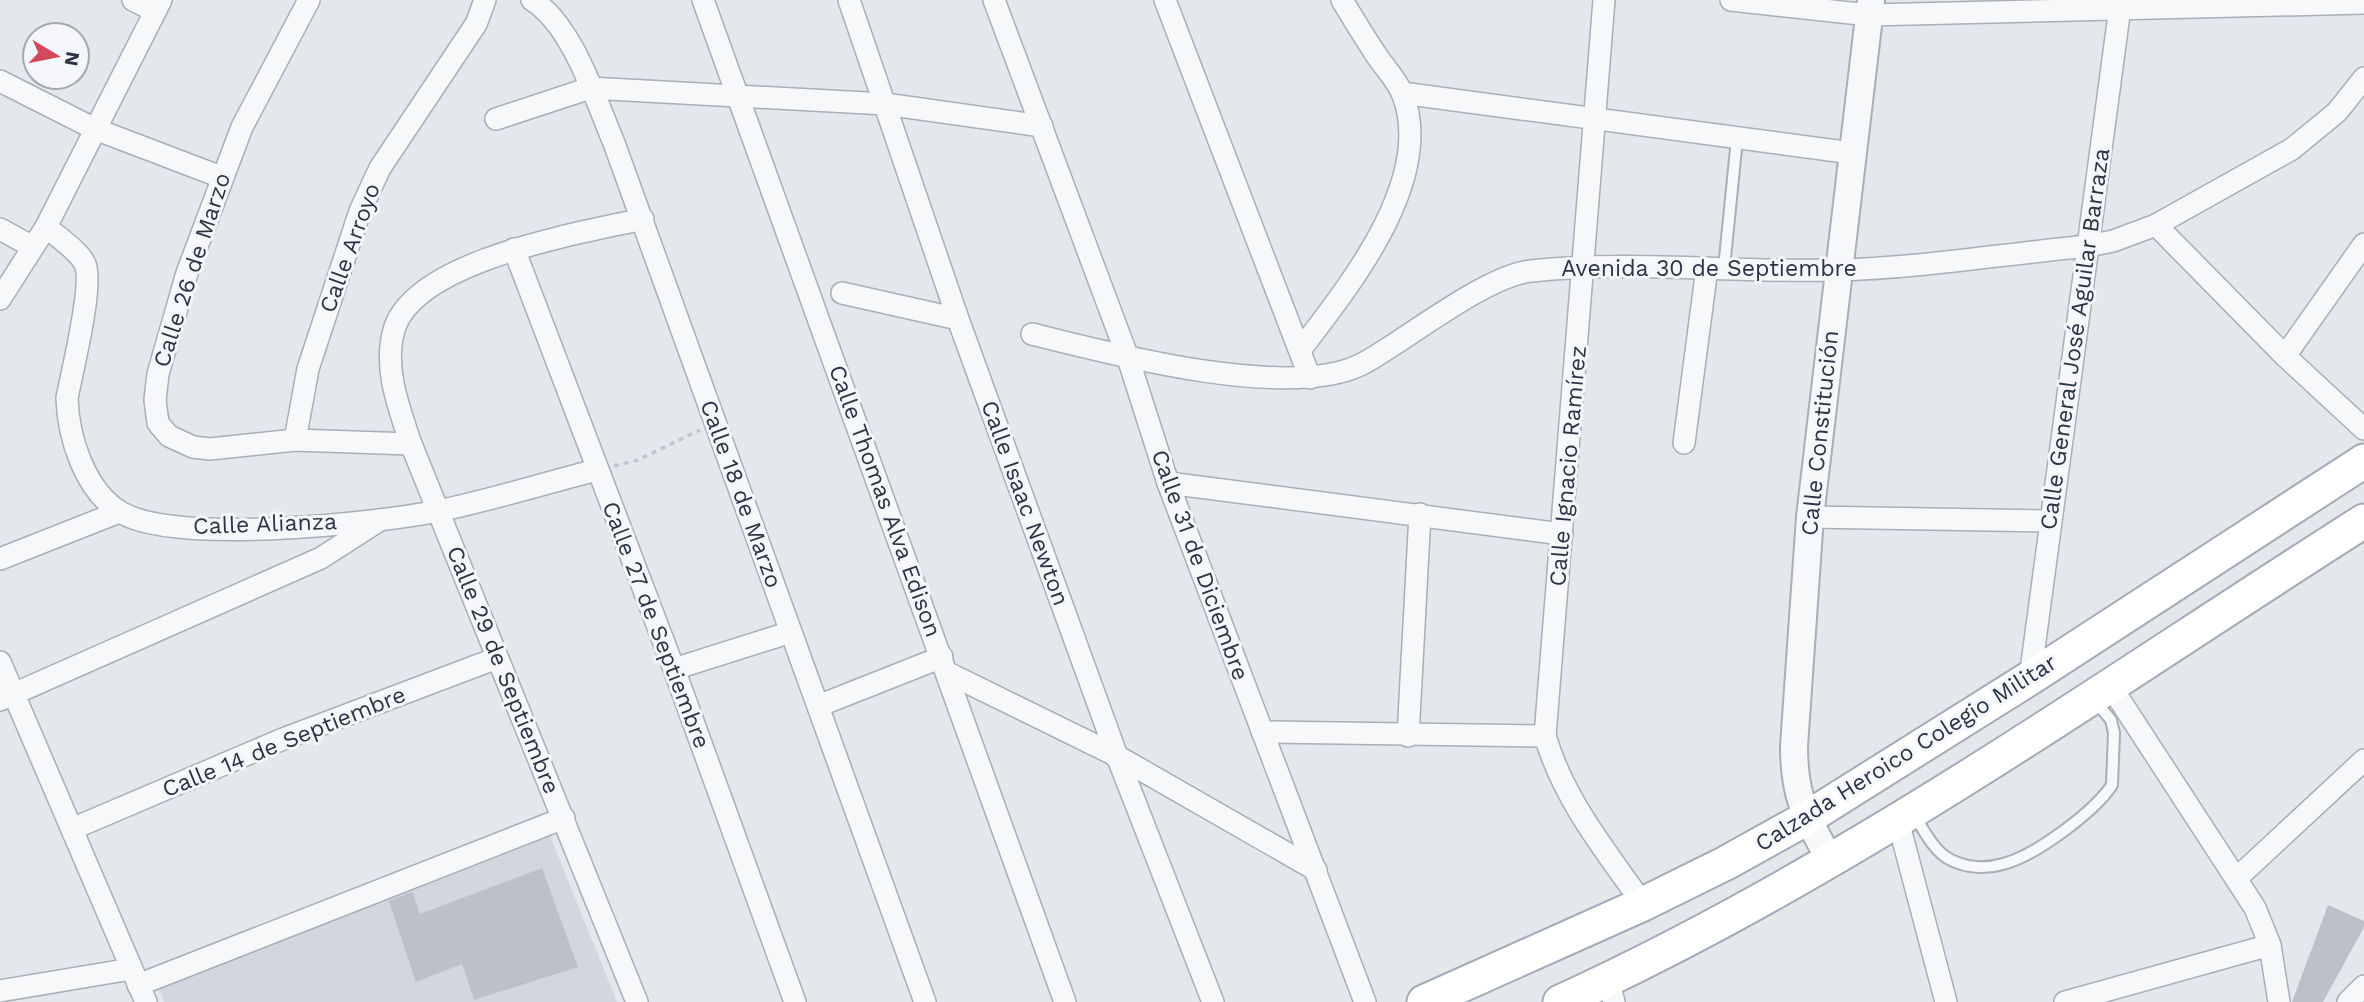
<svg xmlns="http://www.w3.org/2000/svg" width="2364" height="1002" viewBox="0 0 2364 1002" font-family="'Work Sans',sans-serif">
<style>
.built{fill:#d2d6de}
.building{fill:#bbc0ca}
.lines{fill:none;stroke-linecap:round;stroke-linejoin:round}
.service-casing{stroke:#a9aeb7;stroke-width:14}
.minor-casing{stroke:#a9aeb7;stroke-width:24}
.tertiary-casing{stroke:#a9aeb7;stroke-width:30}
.primary-casing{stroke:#a3abb8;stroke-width:37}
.path{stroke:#c2c5cb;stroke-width:3.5;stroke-dasharray:5 5;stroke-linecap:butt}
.service{stroke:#f7f8fa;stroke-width:10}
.minor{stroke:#f7f8fa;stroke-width:21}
.tertiary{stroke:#f7f8fa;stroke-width:26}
.primary{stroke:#fff;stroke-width:33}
.labels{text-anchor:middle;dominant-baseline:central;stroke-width:6;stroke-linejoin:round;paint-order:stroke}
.street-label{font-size:23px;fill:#2b3445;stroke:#f4f6f9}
</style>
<rect width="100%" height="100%" fill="#e4e7ec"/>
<!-- built -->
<path class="built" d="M548,831L617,1002H164L157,985Z"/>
<!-- building -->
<g class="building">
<path d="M542,868L578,967L474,1000L462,964L416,982L389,901L412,892L420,914Z"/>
<path d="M2328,905L2364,921V927L2323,1002H2292Z"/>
</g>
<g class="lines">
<defs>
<g id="service">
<path d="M1724,268L1737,139"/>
<path d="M1914,814C1923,829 1934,852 1951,860C1967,868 1986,869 2003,864C2035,856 2094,812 2112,785L2114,733L2111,720L2094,700"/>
</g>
<g id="minor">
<path d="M133,0L155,11"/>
<path d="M309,0L242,127L187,273L158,374L155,400L158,423L169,436L193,447L210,449L295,440L411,444"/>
<path d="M532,0C572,24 596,101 614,143L925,1002"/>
<path d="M703,0L1065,1002"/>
<path d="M849,0L958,319L1117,756L1213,1002"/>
<path d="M994,0L1128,358L1168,483L1365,1002"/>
<path d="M1165,0L1310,378"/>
<path d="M1604,0L1545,736C1564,800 1605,850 1643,904"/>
<path d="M1731,0L1869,15L2364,3"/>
<path d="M0,81L95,129L221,177"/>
<path d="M1402,93L1852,153"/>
<path d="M496,119L590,88L885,104L1042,126"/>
<path d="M2156,225L2285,356L2364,429"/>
<path d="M46,227C58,237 78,250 85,264C94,284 72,372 67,398C68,437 85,492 122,513C176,544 374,524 438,511C491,500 545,483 597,470"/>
<path d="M0,229L33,247"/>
<path d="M514,249L674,669L795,1002"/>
<path d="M842,293L958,319"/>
<path d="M0,299L46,227L161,0"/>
<path d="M1032,334C1111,354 1293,402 1364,363C1406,340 1485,276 1531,271C1632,260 1735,273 1837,270C1920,268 2005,254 2088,246L2113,241L2156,225L2292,149L2337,112L2364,78"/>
<path d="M1301,349C1349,286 1435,180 1403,95C1398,82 1387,70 1379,59C1366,40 1354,20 1342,0"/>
<path d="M2285,356L2364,244"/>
<path d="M295,440L308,369L360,211L380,168L476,24L485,0"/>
<path d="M1684,443L1707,268"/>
<path d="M1168,483L1562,534"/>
<path d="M1810,517L2050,521"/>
<path d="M0,559L119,512"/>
<path d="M0,662L146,1002"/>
<path d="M674,669L791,632"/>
<path d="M948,673L1117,756L1316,870"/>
<path d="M2030,678L2121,0"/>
<path d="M2110,685L2255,908L2270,945L2279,1002"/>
<path d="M0,700L321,558L380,520"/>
<path d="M818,706L942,657"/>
<path d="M1262,732L1545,736"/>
<path d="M1408,736L1420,514"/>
<path d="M1898,821L1946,1002"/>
<path d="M72,829L283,739L497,658"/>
<path d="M2237,878L2364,760"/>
<path d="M1608,980L1614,1002"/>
<path d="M138,985L564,818"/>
<path d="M0,991L131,969"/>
<path d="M637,1002L411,444C399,408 383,368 394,330C414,260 581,233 643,219"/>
<path d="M2065,1002L2270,945"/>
<path d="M2348,1002L2364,986"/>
</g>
<path id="tertiary" d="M1830,860C1806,816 1794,798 1794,746L1810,517L1871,0"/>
<g id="primary">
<path d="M1424,1002L1643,904L1726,863L1807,818L2030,678L2364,461"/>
<path d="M1560,1002C1845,872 2101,688 2364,521"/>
</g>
</defs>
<!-- service casing -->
<use href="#service" class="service-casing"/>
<!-- minor casing -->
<use href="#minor" class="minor-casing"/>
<!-- tertiary casing -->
<use href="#tertiary" class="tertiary-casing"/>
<!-- primary casing -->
<use href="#primary" class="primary-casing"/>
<!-- path -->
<path class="path" d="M614,466L638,460L700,430"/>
<!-- service -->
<use href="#service" class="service"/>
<!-- minor -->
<use href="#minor" class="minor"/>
<!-- tertiary -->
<use href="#tertiary" class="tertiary"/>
<!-- primary -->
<use href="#primary" class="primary"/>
</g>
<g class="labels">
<!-- street labels -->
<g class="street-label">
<text transform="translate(350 248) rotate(-70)">Calle Arroyo</text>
<text x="1709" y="268">Avenida 30 de Septiembre</text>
<text transform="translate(192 270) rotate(-72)">Calle 26 de Marzo</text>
<text transform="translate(2075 339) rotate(-82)">Calle General José Aguilar Barraza</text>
<text transform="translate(1820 433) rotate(-84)">Calle Constitución</text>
<text transform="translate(1568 466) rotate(-85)">Calle Ignacio Ramírez</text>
<text transform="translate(741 494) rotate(70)">Calle 18 de Marzo</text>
<text transform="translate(885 501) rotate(70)">Calle Thomas Alva Edison</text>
<text transform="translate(1025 503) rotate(70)">Calle Isaac Newton</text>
<text transform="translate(265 524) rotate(-2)">Calle Alianza</text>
<text transform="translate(1200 565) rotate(70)">Calle 31 de Diciembre</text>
<text transform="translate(656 625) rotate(69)">Calle 27 de Septiembre</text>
<text transform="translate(503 670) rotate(68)">Calle 29 de Septiembre</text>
<text transform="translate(284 742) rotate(-22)">Calle 14 de Septiembre</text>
<text transform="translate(1906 753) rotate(-32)">Calzada Heroico Colegio Militar</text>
</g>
</g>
<!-- north arrow -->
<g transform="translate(56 56) rotate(100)"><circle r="33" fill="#f4f6f9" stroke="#a4a8b1" stroke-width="2"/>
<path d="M0-5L12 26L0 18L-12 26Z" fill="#d1495b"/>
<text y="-10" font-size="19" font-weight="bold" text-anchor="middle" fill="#2b3445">N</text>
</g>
</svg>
